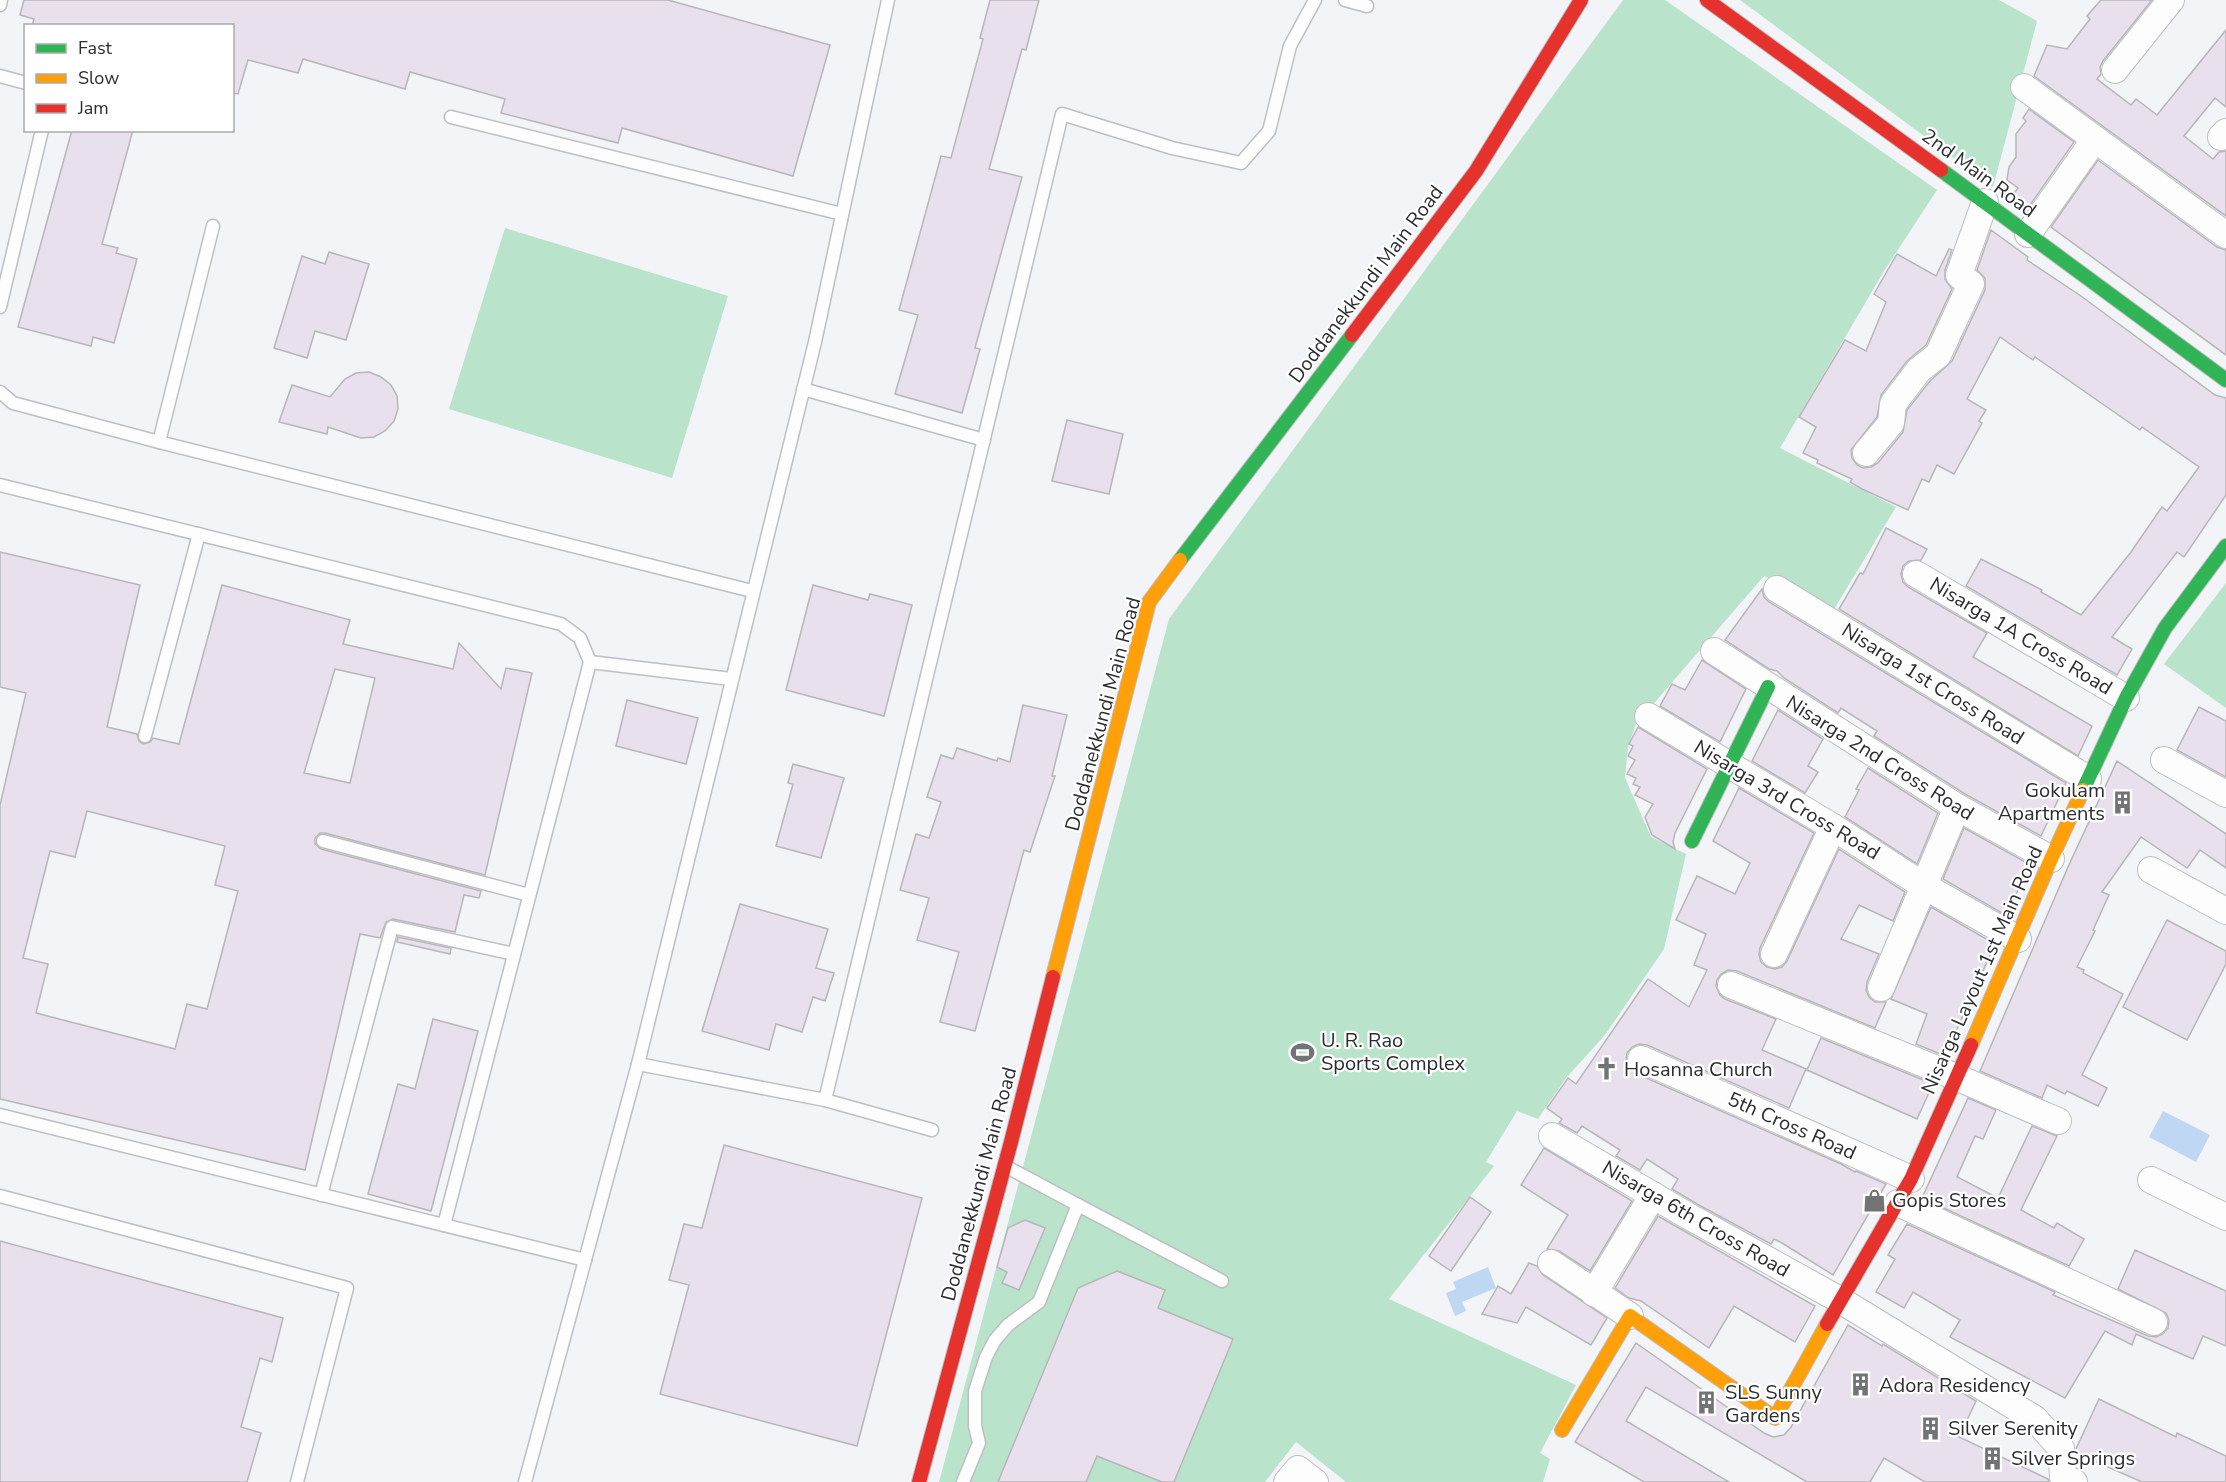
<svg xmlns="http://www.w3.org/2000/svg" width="2226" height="1482" viewBox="0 0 2226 1482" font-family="'Nunito Sans',sans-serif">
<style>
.green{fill:#bae3cc}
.water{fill:#c0d7f4}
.building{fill:#e9e0ee;stroke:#b7b6b9;stroke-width:1.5;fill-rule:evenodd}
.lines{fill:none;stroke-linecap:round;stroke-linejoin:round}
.lane-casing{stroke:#bebfc2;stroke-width:15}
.street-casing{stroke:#bebfc2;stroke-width:28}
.fast-casing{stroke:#bebfc2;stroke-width:16}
.slow-casing{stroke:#bebfc2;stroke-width:16}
.jam-casing{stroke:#bebfc2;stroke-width:16}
.lane{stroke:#fdfdfe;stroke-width:12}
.street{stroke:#fdfdfe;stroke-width:26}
.fast{stroke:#30b455;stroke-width:14}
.slow{stroke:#ff9f0a;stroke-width:14}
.jam{stroke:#e5322d;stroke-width:14}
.labels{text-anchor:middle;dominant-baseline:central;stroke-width:4.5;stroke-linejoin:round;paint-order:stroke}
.street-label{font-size:20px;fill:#2b2d2f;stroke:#fff}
.poi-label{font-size:20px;fill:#2b2d2f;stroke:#fff;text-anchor:start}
</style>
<rect width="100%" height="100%" fill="#f2f4f7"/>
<!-- green -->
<g class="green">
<path d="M1623,0H1665L1937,190L1884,271L1780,448L1896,507L1833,611L1764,576L1636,724L1628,747L1625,778L1651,837L1686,854L1664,949L1605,1035L1566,1078L1538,1119L1517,1111L1486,1162L1494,1166L1389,1299L1576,1385L1540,1453L1550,1459L1543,1482H1346L1296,1442L1265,1482H939L1169,619Z"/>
<path d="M1740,0H1999L2037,21L1993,187Z"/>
<path d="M505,228L728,296L672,478L449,409Z"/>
<path d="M2226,583V708L2164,664Z"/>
</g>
<!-- water -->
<g class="water">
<path d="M2163,1111L2210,1135L2196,1162L2149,1137Z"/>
<path d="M1488,1267L1496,1288L1462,1302L1466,1311L1455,1316L1446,1293L1456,1289L1453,1282Z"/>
</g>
<!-- building -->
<g class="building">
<path d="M24,0H668L830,45L793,176L622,128L618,143L501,113L505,99L410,72L405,89L303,59L298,73L248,60L238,94L232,93V26H32L34,19L20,15Z"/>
<path d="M990,0H1039L1026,50L1022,49L989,169L1022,177L975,348L980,349L962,413L895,394L918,315L899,310L941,156L951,158L983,39L980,38Z"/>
<path d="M2101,0H2152L2103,61L2100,67L2101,74L2097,79L2131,105L2136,99L2157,115L2226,30V107L2215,98L2184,136L2213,159L2219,152L2226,151V216L2034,76L2047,45L2067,49L2090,19L2087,16Z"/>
<path d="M2029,109L2074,142L2028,208L2012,196L2018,188L2007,180L2009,167L2016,157V134L2026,121L2023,118Z"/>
<path d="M72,130H133L102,244L118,248L116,253L137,259L114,343L93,337L91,346L18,327Z"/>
<path d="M2098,160L2217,247L2226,250V355L2051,227Z"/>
<path d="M1991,230L2028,257L2027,260L2081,296L2215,395L2226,398V495L2184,557L2177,552L2112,637L2132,649L2117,675L1966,586L1981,559L2042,590L2041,592L2081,615L2131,552L2162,507L2167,511L2199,467L2142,427L2140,430L2035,357L2033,360L2000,337L1967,399L1986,410L1979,421L1982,423L1954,474L1937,465L1929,482L1922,479L1908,510L1862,489L1850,482L1852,479L1817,463L1818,460L1803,453L1816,427L1799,417L1845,340L1866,351L1886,302L1874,294L1897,254L1936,276L1949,249L1952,250L1945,270V279L1952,289L1926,345L1907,361L1881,395L1877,417L1851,450L1852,458L1857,465L1863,468L1871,467L1878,463L1903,432L1907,410L1930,381L1952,361L1985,290V278L1977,270Z"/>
<path d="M329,252L369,264L346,340L315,331L307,358L274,348L302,256L325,264Z"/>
<path d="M369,372L381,377L391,385L397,396L398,409L394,421L385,431L374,437L361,438L328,427L327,434L279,422L292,385L330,397L345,379L356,373Z"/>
<path d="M1067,420L1123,434L1109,494L1052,481Z"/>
<path d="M1886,528L1927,549L1921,560L1909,561L1903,566L1901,574L1903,582L1908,587L1987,633L1973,657L2092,726L2078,756L1839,609L1860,573L1863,574Z"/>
<path d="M0,552L140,585L107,727L137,734L139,741L143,744L150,742L153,738L179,744L222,585L350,620L343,644L453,669L459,643L501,689L506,668L532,673L485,875L325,833H320L315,838V844L321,849L481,891L479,898L464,895L455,932L393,919L386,922L380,938L360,934L305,1170L0,1099V805L26,693L0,687ZM335,669L375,678L350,783L304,773ZM87,811L225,846L215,885L238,891L207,1009L187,1004L175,1049L36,1013L48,964L23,958L50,851L75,857Z"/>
<path d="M813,585L868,600L870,594L912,605L884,716L786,690Z"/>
<path d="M1762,589L1764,597L1769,602L2066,783L2041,836L1965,794L1874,736L1877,731L1841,708L1838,713L1784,678L1777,671L1769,669L1725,640Z"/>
<path d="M1702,660L1746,689L1720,742L1660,706L1672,684L1685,690Z"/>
<path d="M627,700L698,718L686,764L616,746Z"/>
<path d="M1023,705L1067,715L1052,776H1055L1030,852L1024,850L975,1031L940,1022L959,952L917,940L929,898L900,890L916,834L929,838L941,802L927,797L941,755L953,759L957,748L997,761L998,758L1010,762Z"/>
<path d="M2199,707L2226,721V777L2177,750Z"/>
<path d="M1778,710L1823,739L1808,766L1818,772L1805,793L1752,761Z"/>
<path d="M1638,727L1707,769L1675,833L1673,842L1675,849L1652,835L1645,817L1653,804L1635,795L1640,787L1633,784L1636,778L1627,774L1635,760L1628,756L1633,746L1629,744Z"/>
<path d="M2117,761L2226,834V868L2200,850L2187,868L2141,837L2102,892L2109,895L2093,930L2095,931L2077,967L2084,970L2083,973L2123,994L2082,1075L2107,1088L2098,1106L2067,1091L2065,1094L2047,1085L2042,1098L1980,1071L2068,867Z"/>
<path d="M793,764L844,778L821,858L776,846L793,784L788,783Z"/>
<path d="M1868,768L1938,813L1917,864L1845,817L1859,790L1856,789Z"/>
<path d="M1739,788L1814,833L1760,948L1759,955L1761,962L1767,967L1775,969L1782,967L1787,961L1839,849L1905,892L1893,921L1859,905L1841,939L1879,954L1867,982L1866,990L1869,997L1875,1002H1886L1875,1028L1737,971L1728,970L1721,974L1717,980L1716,986L1720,995L1725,999L1776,1019L1762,1050L1806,1069L1789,1108L1647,1045L1639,1044L1632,1047L1627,1053L1626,1061L1629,1068L1635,1073L1841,1164L1855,1172L1856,1171L1886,1184L1833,1275L1782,1243L1774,1239L1771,1244L1697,1204L1672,1189L1678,1179L1647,1159L1640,1170L1616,1156L1620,1150L1582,1126L1577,1133L1559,1123L1562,1119L1547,1108L1568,1078L1576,1084L1648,979L1689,1007L1707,970L1694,965L1706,934L1676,920L1697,876L1735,894L1750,863L1713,841Z"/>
<path d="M1964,828L2029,864L2007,916L1943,879Z"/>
<path d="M740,904L828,929L816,968L834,973L825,1001L813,997L802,1032L776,1024L769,1050L702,1031Z"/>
<path d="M1931,907L1995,944L1945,1056L1916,1044L1927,1014L1891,999Z"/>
<path d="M2167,920L2226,951V964L2187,1040L2123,1007Z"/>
<path d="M398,937L451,948L450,954L397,942Z"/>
<path d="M433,1019L478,1031L431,1211L368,1194L398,1084L415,1089Z"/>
<path d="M1821,1038L1933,1084L1917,1119L1807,1070Z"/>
<path d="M1968,1098L1996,1110L1983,1139L1975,1136L1957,1177L1996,1197L1998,1198L2032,1126L2057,1136L2021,1210L2054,1228L2057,1223L2084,1239L2069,1266L1922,1198Z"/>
<path d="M724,1145L922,1198L857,1446L660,1394L689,1285L669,1280L684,1224L702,1228Z"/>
<path d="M1544,1148L1632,1201L1590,1271L1559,1251L1547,1249L1568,1215L1521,1185Z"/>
<path d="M1470,1197L1491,1212L1451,1271L1429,1256Z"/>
<path d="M1658,1216L1815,1306L1795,1342L1734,1306L1709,1348L1641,1301L1629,1298L1615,1288Z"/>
<path d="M1025,1220L1045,1228L1019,1290L1002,1283L1007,1272L997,1267L1008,1228Z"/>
<path d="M1907,1224L2055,1292L2053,1295L2148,1336L2156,1337L2163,1334L2168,1328L2169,1320L2166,1313L2118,1289L2135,1250L2226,1291V1346L2203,1336L2193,1359L2136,1334L2132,1345L2105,1331L2065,1398L1950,1337L1960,1320L1913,1292L1904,1308L1876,1292L1895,1259L1888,1255Z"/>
<path d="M0,1241L283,1318L272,1362L260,1358L241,1427L261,1433L247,1482H0Z"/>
<path d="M1529,1263L1537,1266L1543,1275L1607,1318L1591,1345L1526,1307L1517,1323L1482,1314L1498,1286L1511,1294Z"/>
<path d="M1117,1271L1165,1290L1158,1308L1233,1339L1174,1482H1162L1097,1456L1086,1482H998L1078,1288Z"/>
<path d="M1848,1325L1882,1346L1883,1344L1976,1401L1959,1437L2048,1479L2049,1482H1925L1884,1458L1870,1482H1807L1646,1387L1626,1421L1729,1482H1644L1575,1442L1636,1343L1764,1433L1773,1437L1784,1435L1791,1427Z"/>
<path d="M2099,1399L2176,1437L2177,1433L2226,1456V1482H2142L2076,1453V1449Z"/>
</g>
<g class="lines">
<defs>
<g id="lane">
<path d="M1345,0L1367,6"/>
<path d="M0,5L1,0"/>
<path d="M0,76L26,83"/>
<path d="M451,117L842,214"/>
<path d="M213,226L159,442L752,591"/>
<path d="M0,307L42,130"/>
<path d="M803,389L984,440"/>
<path d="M0,392L13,403L159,442"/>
<path d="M0,485L561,624L580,638L590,662L444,1225"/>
<path d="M590,662L731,679"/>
<path d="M145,736L199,534"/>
<path d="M323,841L529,895"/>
<path d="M638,1064L825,1100L1062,114L1172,148L1241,163L1269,131L1290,46L1315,0"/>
<path d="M825,1100L932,1130"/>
<path d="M0,1115L585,1260"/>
<path d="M1005,1166L1078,1205"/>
<path d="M321,1195L392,927L514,954"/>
<path d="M0,1196L347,1288L297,1482"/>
<path d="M525,1482L638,1064L815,342L888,0"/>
<path d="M963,1482L979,1443L975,1426V1391L986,1357L995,1340L1008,1325L1039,1302L1078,1205L1222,1281"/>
</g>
<g id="street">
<path d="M2115,70L2171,0"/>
<path d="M2024,87L2226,235"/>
<path d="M2221,137L2226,132"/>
<path d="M2028,234L2095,139"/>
<path d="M1866,453L1891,423L1893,404L1919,370L1938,355L1971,284L1959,275L1985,202"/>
<path d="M1916,574L2126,698"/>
<path d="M1777,589L2088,779"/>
<path d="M1714,651L1957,807L2051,859"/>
<path d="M1648,716L1833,827L1924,886L2018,939"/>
<path d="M2164,760L2226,794"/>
<path d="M2151,870L2226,911"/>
<path d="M1774,954L1833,827"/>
<path d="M1731,985L1956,1077L2058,1121"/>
<path d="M1881,988L1957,807"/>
<path d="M1641,1059L1911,1179"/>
<path d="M1552,1136L1690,1217L1840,1300L2035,1419L2061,1448L2063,1477L2074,1482"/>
<path d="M2151,1180L2226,1217"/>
<path d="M1898,1203L2154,1322"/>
<path d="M1551,1263L1630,1316"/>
<path d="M1594,1293L1653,1195"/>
<path d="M1287,1482L1298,1469L1315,1482"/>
</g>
<g id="fast">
<path d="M1941,170L2226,380"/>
<path d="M1180,560L1352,335"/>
<path d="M2083,790L2126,698L2165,628L2226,546"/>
<path d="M1692,841L1768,687"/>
</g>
<g id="slow">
<path d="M1053,977L1149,602L1180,560"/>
<path d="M1971,1045L2051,859L2083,790"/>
<path d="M1562,1430L1630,1316L1775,1418L1827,1324"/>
</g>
<g id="jam">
<path d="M1707,0L1941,170"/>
<path d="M1352,335L1476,171L1581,0"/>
<path d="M1827,1324L1911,1179L1971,1045"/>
<path d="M919,1482L1011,1142L1053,977"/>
</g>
</defs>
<!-- lane casing -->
<use href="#lane" class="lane-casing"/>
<!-- street casing -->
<use href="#street" class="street-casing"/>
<!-- fast casing -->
<use href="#fast" class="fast-casing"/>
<!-- slow casing -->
<use href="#slow" class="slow-casing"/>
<!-- jam casing -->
<use href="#jam" class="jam-casing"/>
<!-- lane -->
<use href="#lane" class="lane"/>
<!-- street -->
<use href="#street" class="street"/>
<!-- fast -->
<use href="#fast" class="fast"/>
<!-- slow -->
<use href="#slow" class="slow"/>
<!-- jam -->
<use href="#jam" class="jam"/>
</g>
<!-- icons -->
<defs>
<symbol id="building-bare" viewBox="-9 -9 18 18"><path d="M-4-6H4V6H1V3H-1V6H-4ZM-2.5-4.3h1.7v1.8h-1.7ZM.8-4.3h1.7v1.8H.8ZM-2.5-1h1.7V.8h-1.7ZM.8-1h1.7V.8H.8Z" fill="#717375" stroke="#fff" stroke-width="2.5" paint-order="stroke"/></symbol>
<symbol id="stadium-bare" viewBox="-9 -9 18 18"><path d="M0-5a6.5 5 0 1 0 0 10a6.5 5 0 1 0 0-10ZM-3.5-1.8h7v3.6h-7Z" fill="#717375" stroke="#fff" stroke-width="2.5" paint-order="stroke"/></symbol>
<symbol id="church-bare" viewBox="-9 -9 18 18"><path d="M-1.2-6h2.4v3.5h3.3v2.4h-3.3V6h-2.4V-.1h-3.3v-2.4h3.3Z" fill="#717375" stroke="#fff" stroke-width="2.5" paint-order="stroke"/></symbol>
<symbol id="shop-bare" viewBox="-9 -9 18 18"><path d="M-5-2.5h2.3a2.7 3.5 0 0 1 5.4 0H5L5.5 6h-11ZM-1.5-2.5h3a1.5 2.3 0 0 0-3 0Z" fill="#717375" stroke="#fff" stroke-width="2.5" paint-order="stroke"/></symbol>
</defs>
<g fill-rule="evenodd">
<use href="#building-bare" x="2106" y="786" width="33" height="33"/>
<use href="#stadium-bare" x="1286" y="1036" width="33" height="33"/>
<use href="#church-bare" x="1590" y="1052" width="33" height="33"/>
<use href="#shop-bare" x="1858" y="1184" width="33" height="33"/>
<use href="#building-bare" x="1844" y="1368" width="33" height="33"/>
<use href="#building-bare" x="1690" y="1386" width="33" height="33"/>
<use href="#building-bare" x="1914" y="1412" width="33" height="33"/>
<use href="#building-bare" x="1976" y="1442" width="33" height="33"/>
</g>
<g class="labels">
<!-- street labels -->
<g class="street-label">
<text transform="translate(1979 173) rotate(36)">2nd Main Road</text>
<text transform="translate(1366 284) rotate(-53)">Doddanekkundi Main Road</text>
<text transform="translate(2021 636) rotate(31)">Nisarga 1A Cross Road</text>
<text transform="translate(1933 684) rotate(32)">Nisarga 1st Cross Road</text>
<text transform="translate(1103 714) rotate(-75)">Doddanekkundi Main Road</text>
<text transform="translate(1880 758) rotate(32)">Nisarga 2nd Cross Road</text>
<text transform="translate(1787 800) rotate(31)">Nisarga 3rd Cross Road</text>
<text transform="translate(1982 970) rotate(-66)">Nisarga Layout 1st Main Road</text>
<text transform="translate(1792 1126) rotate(24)">5th Cross Road</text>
<text transform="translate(979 1184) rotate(-75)">Doddanekkundi Main Road</text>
<text transform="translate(1696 1219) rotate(30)">Nisarga 6th Cross Road</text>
</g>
<!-- poi labels -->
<g class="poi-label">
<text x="2105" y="790" text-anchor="end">Gokulam<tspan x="2105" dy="23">Apartments</tspan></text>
<text x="1321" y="1040">U. R. Rao<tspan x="1321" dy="23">Sports Complex</tspan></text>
<text x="1624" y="1069">Hosanna Church</text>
<text x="1892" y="1200">Gopis Stores</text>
<text x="1879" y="1385">Adora Residency</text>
<text x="1725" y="1392">SLS Sunny<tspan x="1725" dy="23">Gardens</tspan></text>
<text x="1948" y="1428">Silver Serenity</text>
<text x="2011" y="1458">Silver Springs</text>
</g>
</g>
<!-- legend -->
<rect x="24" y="24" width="210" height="108" fill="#ffffff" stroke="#aaabac" stroke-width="1.5"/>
<rect x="36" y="44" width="30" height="9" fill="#30b455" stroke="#aaabac" stroke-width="1.5"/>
<text x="78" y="54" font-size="18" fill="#2b2d2f">Fast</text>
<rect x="36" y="74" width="30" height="9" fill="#ff9f0a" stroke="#aaabac" stroke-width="1.5"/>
<text x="78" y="84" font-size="18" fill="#2b2d2f">Slow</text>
<rect x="36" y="104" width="30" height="9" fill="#e5322d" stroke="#aaabac" stroke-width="1.5"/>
<text x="78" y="114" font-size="18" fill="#2b2d2f">Jam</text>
</svg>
